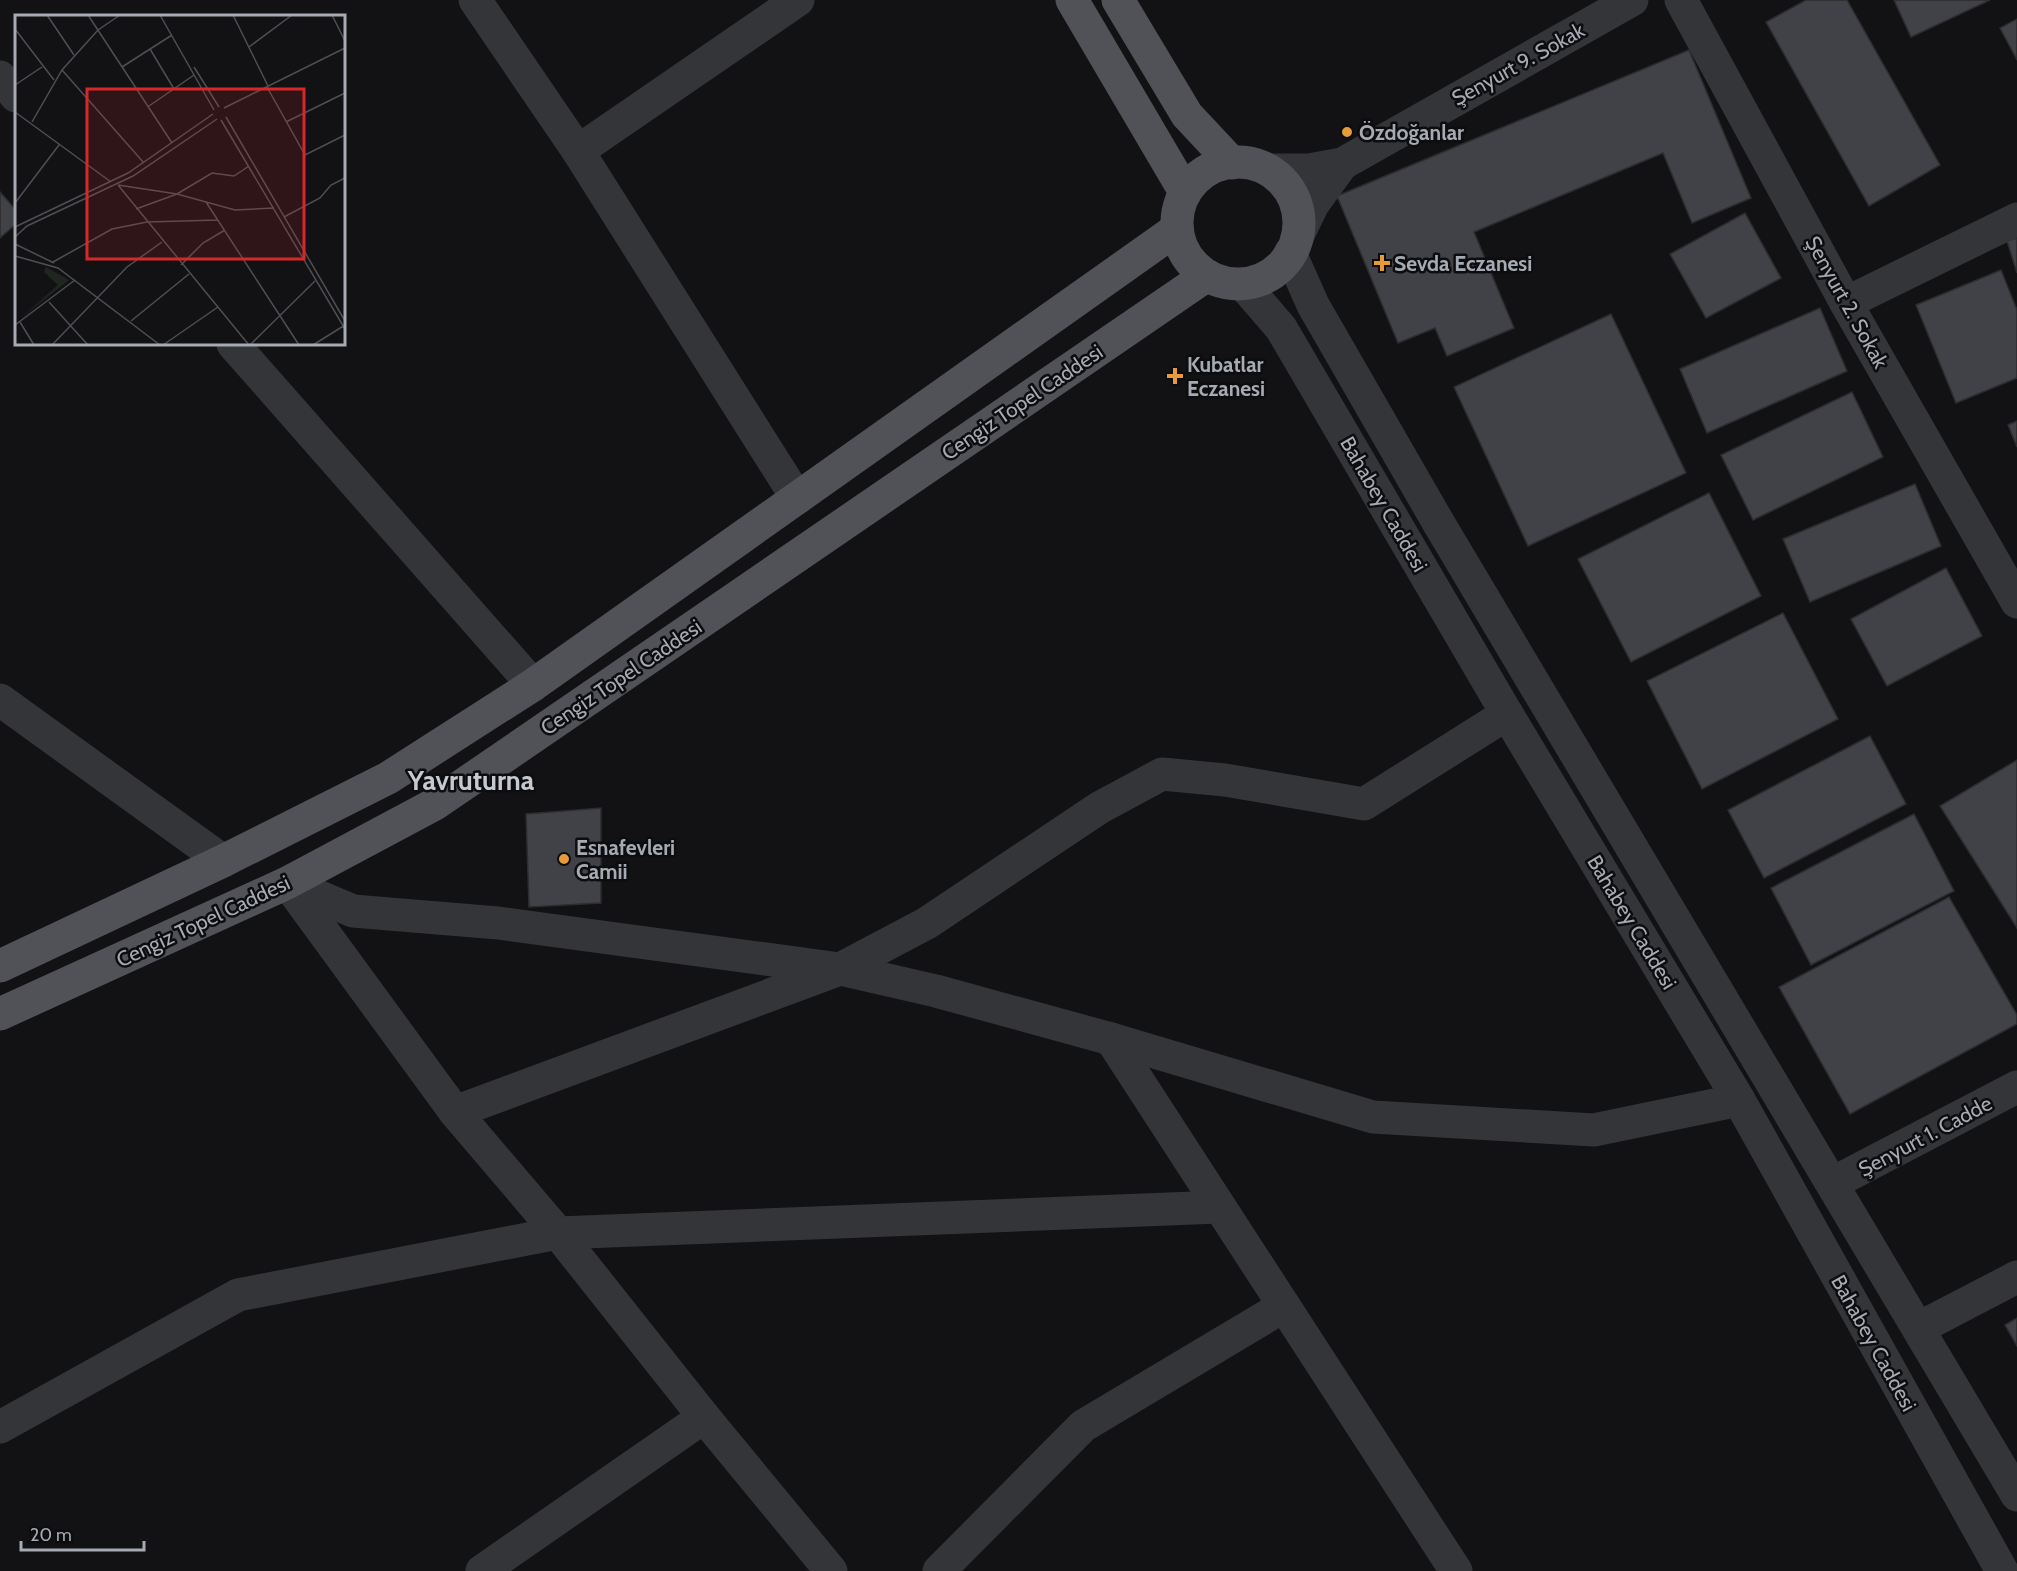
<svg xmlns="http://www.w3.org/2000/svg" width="2017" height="1571" viewBox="0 0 2017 1571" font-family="Cabin,sans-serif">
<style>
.building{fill:#414247;stroke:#2c2d2f;stroke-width:1.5}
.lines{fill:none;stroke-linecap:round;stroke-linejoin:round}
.minor{stroke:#333538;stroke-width:33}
.major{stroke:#505257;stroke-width:33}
.poi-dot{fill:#e59b39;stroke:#0d0d0f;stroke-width:2}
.labels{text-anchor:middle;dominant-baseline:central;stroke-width:5;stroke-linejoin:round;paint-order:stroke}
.street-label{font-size:21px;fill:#a5aab3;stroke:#0d0d0f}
.poi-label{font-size:21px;font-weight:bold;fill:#a5aab3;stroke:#0d0d0f;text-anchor:start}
.district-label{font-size:27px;font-weight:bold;fill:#c5c9d0;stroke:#0d0d0f}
.inset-road{fill:none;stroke:#4d4f54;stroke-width:1.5}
.view{fill:#d62828;fill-opacity:0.15;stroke:#d62828;stroke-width:3}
.inset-edge{fill:none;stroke:#a5aab3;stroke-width:3}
</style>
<rect width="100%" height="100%" fill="#121214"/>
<!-- building -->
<g class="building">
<path d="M1806,0H1847L1940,165L1869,206L1766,22Z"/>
<path d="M1894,0H1990L1911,37Z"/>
<path d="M2017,19V60L2000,28Z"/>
<path d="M1689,50L1751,198L1692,223L1663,153L1474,232L1514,328L1447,356L1435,328L1398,343L1337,196Z"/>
<path d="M0,192L16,210V224L0,238Z"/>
<path d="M1745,213L1781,278L1706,318L1670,254Z"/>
<path d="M2017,238V273L2007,241Z"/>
<path d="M2001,270L2017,310V378L1956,403L1916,305Z"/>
<path d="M1820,308L1847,371L1707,433L1680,369Z"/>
<path d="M1611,314L1686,473L1528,546L1454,387Z"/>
<path d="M1852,392L1883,457L1753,520L1721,455Z"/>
<path d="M2017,421V447L2008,425Z"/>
<path d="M1915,484L1941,546L1810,602L1783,539Z"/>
<path d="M1709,493L1761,596L1631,662L1578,559Z"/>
<path d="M1946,568L1982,636L1887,686L1851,619Z"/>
<path d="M1783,613L1838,719L1702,789L1647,681Z"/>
<path d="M1870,736L1906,804L1764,878L1728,810Z"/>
<path d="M2017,760V928L1940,806Z"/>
<path d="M601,808V903L529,907L526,814Z"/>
<path d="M1914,814L1954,891L1811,965L1771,888Z"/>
<path d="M1949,897L2017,1015V1024L1850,1114L1779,987Z"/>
<path d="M2017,1318V1346L2005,1325Z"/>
</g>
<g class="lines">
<!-- minor -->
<g class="minor">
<path d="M475,0L578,151L797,498"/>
<path d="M1681,0L1846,303L2017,602"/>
<path d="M0,77L16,96"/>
<path d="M578,151L798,0"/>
<path d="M1270,170H1309L1342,164L1632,0"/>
<path d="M1297,237L1313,204L1342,164"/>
<path d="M1290,253L1313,305L1438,522L2017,1495"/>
<path d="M1243,284L1281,328L1507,714L1739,1100L2002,1571"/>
<path d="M1846,303L2017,219"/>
<path d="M233,344L533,685"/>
<path d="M0,700L223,861"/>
<path d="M287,883L353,911L498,923L840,969L936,991L1111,1039L1373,1117L1594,1130L1739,1100"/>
<path d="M289,885L455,1112L558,1233L704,1417L831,1571"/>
<path d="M1111,1039L1456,1571"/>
<path d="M455,1112L840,969L927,923L1099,808L1162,774L1225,780L1364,804L1507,714"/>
<path d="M1833,1183L2017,1087"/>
<path d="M1919,1328L2017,1277"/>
<path d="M0,1427L238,1295L558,1233L1219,1207"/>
<path d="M482,1571L704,1417"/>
<path d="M939,1571L1083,1426L1284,1306"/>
</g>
<!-- major -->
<g class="major">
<path d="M1072,0L1185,192"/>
<path d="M1118,0L1187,115L1232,163"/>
<circle cx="1238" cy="223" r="61"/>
<path d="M0,966L223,861L388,778L533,685L1177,229"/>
<path d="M0,1014L287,883L435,804L1206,276"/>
</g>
</g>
<!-- markers -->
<g class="poi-dot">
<circle cx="1347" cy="132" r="6"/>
<path d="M1379 254h6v6h6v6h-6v6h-6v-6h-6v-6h6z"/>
<path d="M1172 367h6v6h6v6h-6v6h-6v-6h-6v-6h6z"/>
<circle cx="564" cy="859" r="6"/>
</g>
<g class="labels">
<!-- street labels -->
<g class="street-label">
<text transform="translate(1518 64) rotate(-29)">Şenyurt 9. Sokak</text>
<text transform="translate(1847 302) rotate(61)">Şenyurt 2. Sokak</text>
<text transform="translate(1022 402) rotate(-34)">Cengiz Topel Caddesi</text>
<text transform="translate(1384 504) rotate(60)">Bahabey Caddesi</text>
<text transform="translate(621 677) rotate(-34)">Cengiz Topel Caddesi</text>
<text transform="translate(203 921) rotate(-25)">Cengiz Topel Caddesi</text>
<text transform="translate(1632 922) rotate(59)">Bahabey Caddesi</text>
<text transform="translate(1925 1136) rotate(-28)">Şenyurt 1. Cadde</text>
<text transform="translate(1874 1343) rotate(61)">Bahabey Caddesi</text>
</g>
<!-- poi labels -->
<g class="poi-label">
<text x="1359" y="132">Özdoğanlar</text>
<text x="1394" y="263">Sevda Eczanesi</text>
<text x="1187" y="364">Kubatlar<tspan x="1187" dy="24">Eczanesi</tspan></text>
<text x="576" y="847">Esnafevleri<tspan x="576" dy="24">Camii</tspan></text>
</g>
<!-- district labels -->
<g class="district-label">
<text x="471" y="780">Yavruturna</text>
</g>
</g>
<!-- overview -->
<g transform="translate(15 15)">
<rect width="330" height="330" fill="#121214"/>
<path d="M31,252L54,265L7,302L43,270L29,257Z" fill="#1f261f"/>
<path class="inset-road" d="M32,0L59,40M73,0L157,128M145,0L199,95M218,0L253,71M317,0L330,26M0,14L39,65M234,32L277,0M135,34L159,74M107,52L157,20M179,52L204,92M47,55L129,148M0,70L27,52M252,72L290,140L330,120M134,91L179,60M209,93L330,33M0,97L96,167M211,102L330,306M206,105L330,314M17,107L47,55L83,15L105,0M271,107L330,78M103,170L234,330M103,170L162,179L220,195L259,193M191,187L284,330M0,188L44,130M121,194L162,179L197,158L219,161L234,151M269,202L305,183L316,170L330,163M0,212L113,158L198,99M0,222L12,211L118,161L202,104M0,229L39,248M0,241L43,253L145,330M38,247L97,214L132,207L203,205M166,250L188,228L210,215M34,287L73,330M116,306L174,259M5,307L19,330M0,310L60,265M37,330L112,252L147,227M148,330L203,292M235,330L300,266M298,330L330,310"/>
<path class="view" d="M72,74H289V244H72Z"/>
<rect width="330" height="330" class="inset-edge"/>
</g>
<!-- scale -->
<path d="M21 1541v9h123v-9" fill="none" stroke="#a5aab3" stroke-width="3"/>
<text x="30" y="1541" font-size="18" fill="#a5aab3" stroke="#0d0d0f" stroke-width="4.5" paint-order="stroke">20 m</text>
</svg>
